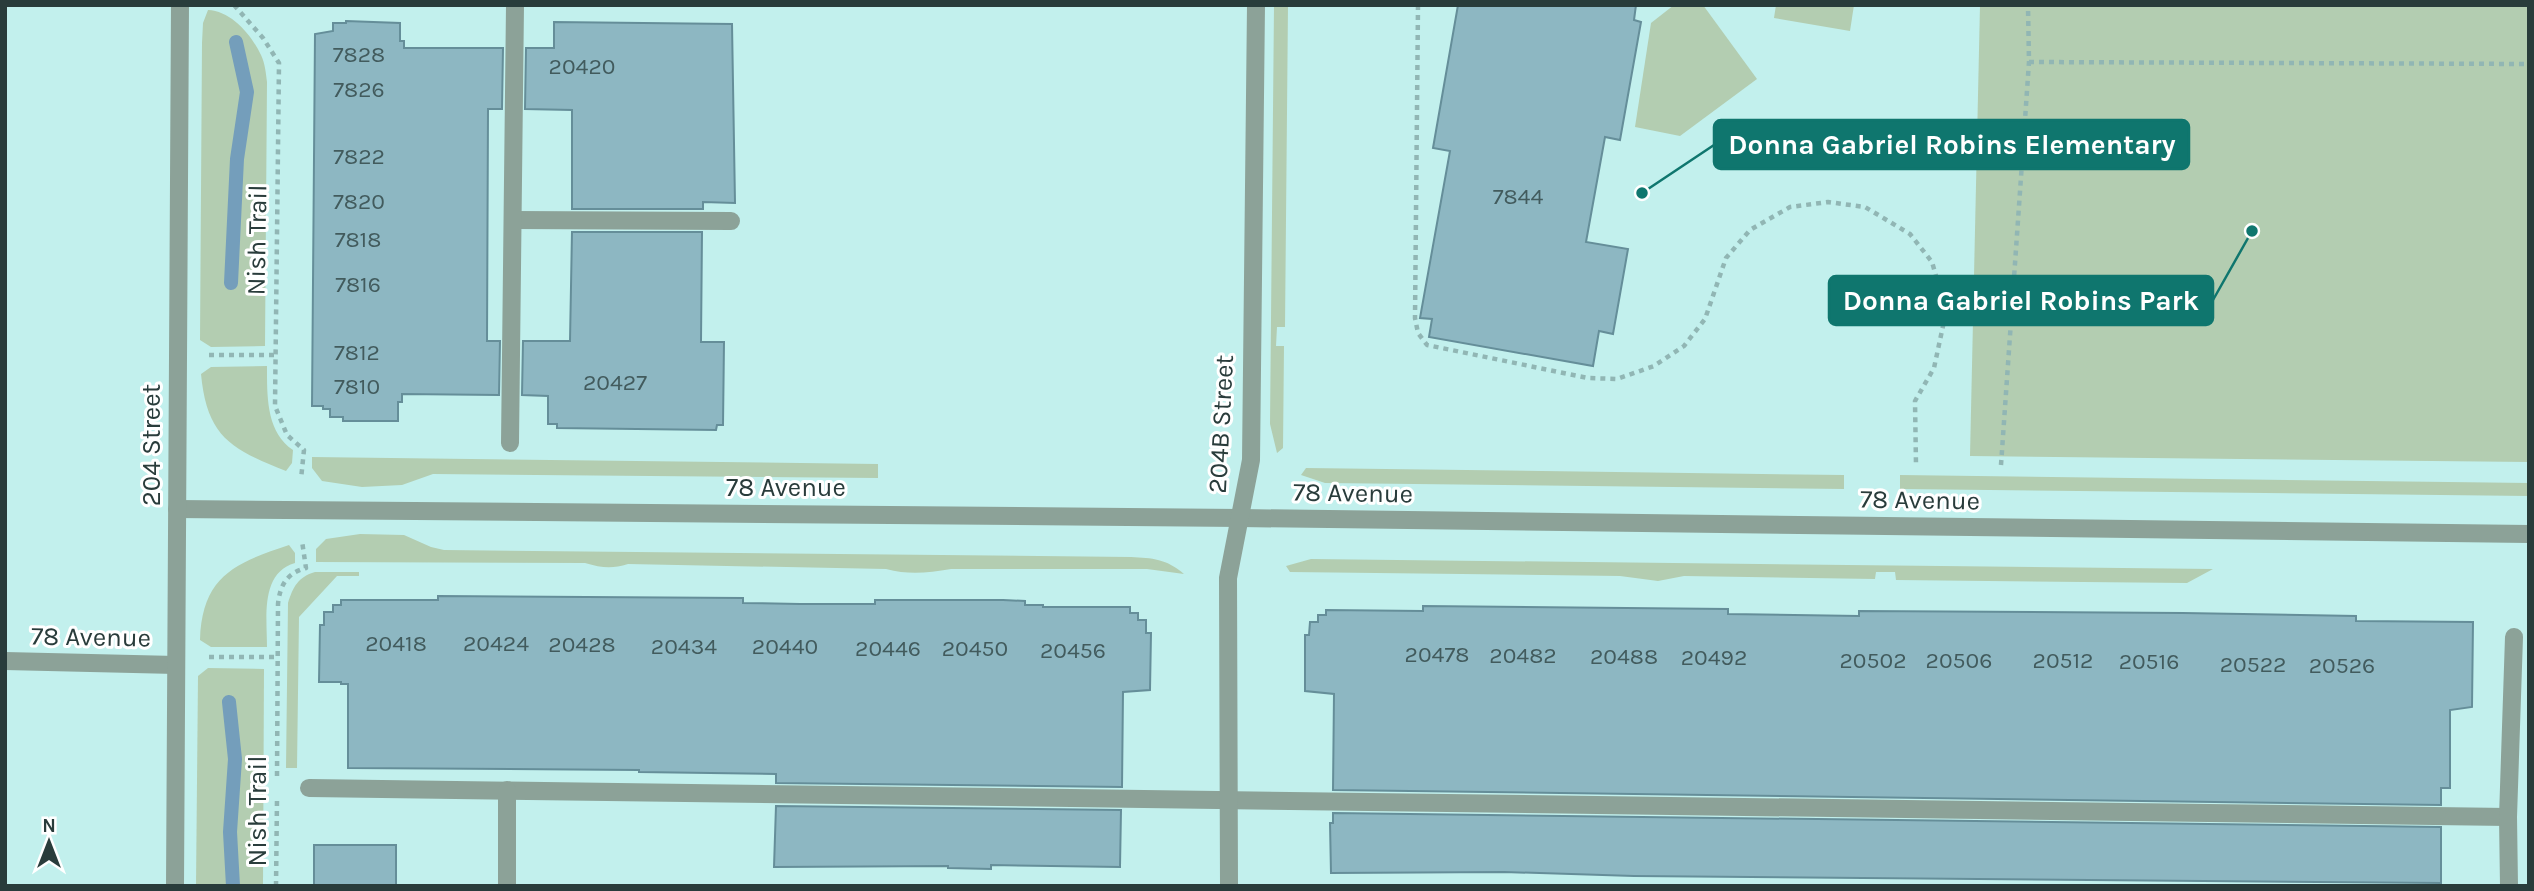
<svg xmlns="http://www.w3.org/2000/svg" width="2534" height="891" viewBox="0 0 2534 891" font-family="Karla,sans-serif">
<style>
.green{fill:#b3cdb1}
.lines{fill:none;stroke-linecap:round;stroke-linejoin:round}
.stream{stroke:#749ebb;stroke-width:14}
.building{fill:#8db7c2;stroke:#658e99;stroke-width:2}
.path{stroke:#91b6b4;stroke-width:4.5;stroke-dasharray:5 5;stroke-linecap:butt}
.minor{stroke:#8ca298;stroke-width:18}
.labels{text-anchor:middle;dominant-baseline:central;stroke-width:6;stroke-linejoin:round;paint-order:stroke}
.number-label{font-size:23px;fill:#425b5d}
.street-label{font-size:26px;fill:#293c3b;stroke:#fff}
.leader{fill:none;stroke:#0f766e;stroke-width:2.5}
.callout-dot{fill:#0f766e;stroke:#fff;stroke-width:2.5}
.callout{fill:#0f766e;stroke:#0f766e;stroke-width:2.5}
.callout-label{font-size:28px;text-anchor:middle;font-weight:bold;fill:#fff}
</style>
<rect width="100%" height="100%" fill="#c2f0ed"/>
<!-- green -->
<g class="green">
<path d="M1274,5H1288L1285,327H1277L1276,346H1284L1283,448L1277,453L1270,424Z"/>
<path d="M1674,5H1703L1757,79L1680,136L1635,127L1651,23Z"/>
<path d="M1776,5H1854L1850,31L1774,18Z"/>
<path d="M1980,5H2529V462L1970,456Z"/>
<path d="M208,10C231,11 251,34 261,55C265,63 266,74 267,82L265,346L211,347L200,340L202,43L203,23Z"/>
<path d="M267,366C267,396 266,432 293,450L292,463L286,471C231,449 207,437 201,374L211,367Z"/>
<path d="M312,457L878,464V478L433,474L402,485L362,487L322,481L312,468Z"/>
<path d="M1306,468L1844,475V489L1325,483L1301,475Z"/>
<path d="M1900,475L2529,483V496L1900,489Z"/>
<path d="M360,534L404,535L431,547L444,550L1131,557C1152,558 1167,559 1184,574L1147,569H951C927,573 909,575 886,569L628,564C612,569 602,568 585,563L316,562V549L326,539Z"/>
<path d="M289,545L295,553V563C260,573 267,618 267,647H211L200,640C202,576 235,563 289,545Z"/>
<path d="M1311,559L2213,569L2187,583L1896,580L1895,572H1876L1875,579L1684,576L1658,581L1620,576L1290,572L1286,566Z"/>
<path d="M315,572H359V576H337L299,617L297,768H286L288,603C293,587 298,577 315,572Z"/>
<path d="M208,668L264,669L263,886H196L198,676Z"/>
</g>
<g class="lines">
<!-- stream -->
<g class="stream">
<path d="M231,283L237,159L247,92L236,42"/>
<path d="M229,702L235,759L230,832L233,886"/>
</g>
</g>
<!-- building -->
<g class="building">
<path d="M1458,5H1636L1634,20L1641,22L1620,140L1605,137L1586,242L1628,249L1613,334L1599,331L1593,366L1429,337L1432,319L1420,318L1450,151L1433,148Z"/>
<path d="M346,21L400,23V41H404V48H503L502,109H488L487,341H500L499,395L402,394V402H398V421H343V417H330V409H323V406H312L315,34L333,31V23H346Z"/>
<path d="M554,22L732,24L735,203L703,202V209H572V110L525,109L526,48H554Z"/>
<path d="M572,232H702L701,342H724L723,425H717L716,430L557,428V424H548V396L522,395L523,341H570Z"/>
<path d="M438,596L743,598V603L800,604H875V600H1003L1025,601V605H1043V607H1130V613H1138V620H1146V633H1151L1150,690L1123,692L1122,787L776,783V774L639,772V770L348,768V684H341V682H319L320,625H324V612H333V605H341V600H438Z"/>
<path d="M1423,606L1728,609V614L1859,616V611L2183,613L2356,616V621L2473,622L2472,707L2450,710V788H2441V805L1333,790L1334,694L1305,691V635H1309L1310,622H1318V615H1326V610L1423,611Z"/>
<path d="M776,806L1121,810L1120,867L991,865V869L948,868V866L774,867Z"/>
<path d="M1333,813L2441,827V883L1634,876L1504,872L1331,873L1330,823H1333Z"/>
<rect x="314" y="845" width="82" height="41"/>
</g>
<g class="lines">
<!-- path -->
<g class="path">
<path d="M234,5L263,38L279,63L275,406L287,435L304,450L301,479"/>
<path d="M1418,5L1415,318L1418,333L1427,345L1588,378L1617,379L1654,366L1684,346L1705,319L1726,258L1750,230L1790,207L1828,202L1865,207L1910,234L1932,262L1941,293L1943,326L1934,368L1915,401L1916,465"/>
<path d="M2029,62L2529,64"/>
<path d="M209,355H274"/>
<path d="M2001,465L2029,62L2028,5"/>
<path d="M209,657H278"/>
<path d="M277,776L278,604C280,585 287,573 306,568L302,541"/>
<path d="M276,886L277,799"/>
</g>
<!-- minor -->
<g class="minor">
<path d="M513,220L731,221"/>
<path d="M510,443L515,5"/>
<path d="M177,509L1240,518L2529,534"/>
<path d="M5,661L176,665"/>
<path d="M309,788L2508,817"/>
<path d="M175,886L180,5"/>
<path d="M507,886V790"/>
<path d="M1229,886L1228,578L1251,460L1256,5"/>
<path d="M2509,886L2508,817L2514,637"/>
</g>
</g>
<g class="labels">
<!-- number labels -->
<g class="number-label">
<text x="359" y="54">7828</text>
<text x="582" y="66">20420</text>
<text x="359" y="89">7826</text>
<text x="359" y="156">7822</text>
<text x="1518" y="196">7844</text>
<text x="359" y="201">7820</text>
<text x="358" y="239">7818</text>
<text x="358" y="284">7816</text>
<text x="357" y="352">7812</text>
<text x="615" y="382">20427</text>
<text x="357" y="386">7810</text>
<text x="396" y="643">20418</text>
<text x="496" y="643">20424</text>
<text x="582" y="644">20428</text>
<text x="684" y="646">20434</text>
<text x="785" y="646">20440</text>
<text x="888" y="648">20446</text>
<text x="975" y="648">20450</text>
<text x="1073" y="650">20456</text>
<text x="1437" y="654">20478</text>
<text x="1523" y="655">20482</text>
<text x="1624" y="656">20488</text>
<text x="1714" y="657">20492</text>
<text x="1873" y="660">20502</text>
<text x="1959" y="660">20506</text>
<text x="2063" y="660">20512</text>
<text x="2149" y="661">20516</text>
<text x="2253" y="664">20522</text>
<text x="2342" y="665">20526</text>
</g>
<!-- street labels -->
<g class="street-label">
<text transform="translate(257 240) rotate(-89)">Nish Trail</text>
<text transform="translate(1221 424) rotate(-87)">204B Street</text>
<text transform="translate(151 445) rotate(-90)">204 Street</text>
<text x="786" y="487">78 Avenue</text>
<text transform="translate(1353 493) rotate(1)">78 Avenue</text>
<text transform="translate(1920 500) rotate(1)">78 Avenue</text>
<text transform="translate(91 637) rotate(1)">78 Avenue</text>
<text transform="translate(257 811) rotate(-90)">Nish Trail</text>
</g>
</g>
<!-- callouts -->
<path class="leader" d="M1642 193L1714 145M2252 231L2213 300"/>
<g class="callout-dot">
<circle cx="1642" cy="193" r="7"/>
<circle cx="2252" cy="231" r="7"/>
</g>
<g class="callout">
<rect x="1714" y="120" width="475" height="49" rx="7"/>
<rect x="1829" y="276" width="384" height="49" rx="7"/>
</g>
<g class="callout-label">
<text x="1952" y="154">Donna Gabriel Robins Elementary</text>
<text x="2021" y="310">Donna Gabriel Robins Park</text>
</g>
<!-- border -->
<rect width="2534" height="891" fill="none" stroke="#293c3b" stroke-width="14"/>
<!-- north arrow -->
<g transform="translate(49 842)" stroke="#ffffff" stroke-width="5" paint-order="stroke">
<path d="M0-5L12 26L0 18L-12 26Z" fill="#293c3b"/>
<text y="-10" font-size="19" font-weight="bold" text-anchor="middle" fill="#293c3b">N</text>
</g>
</svg>
